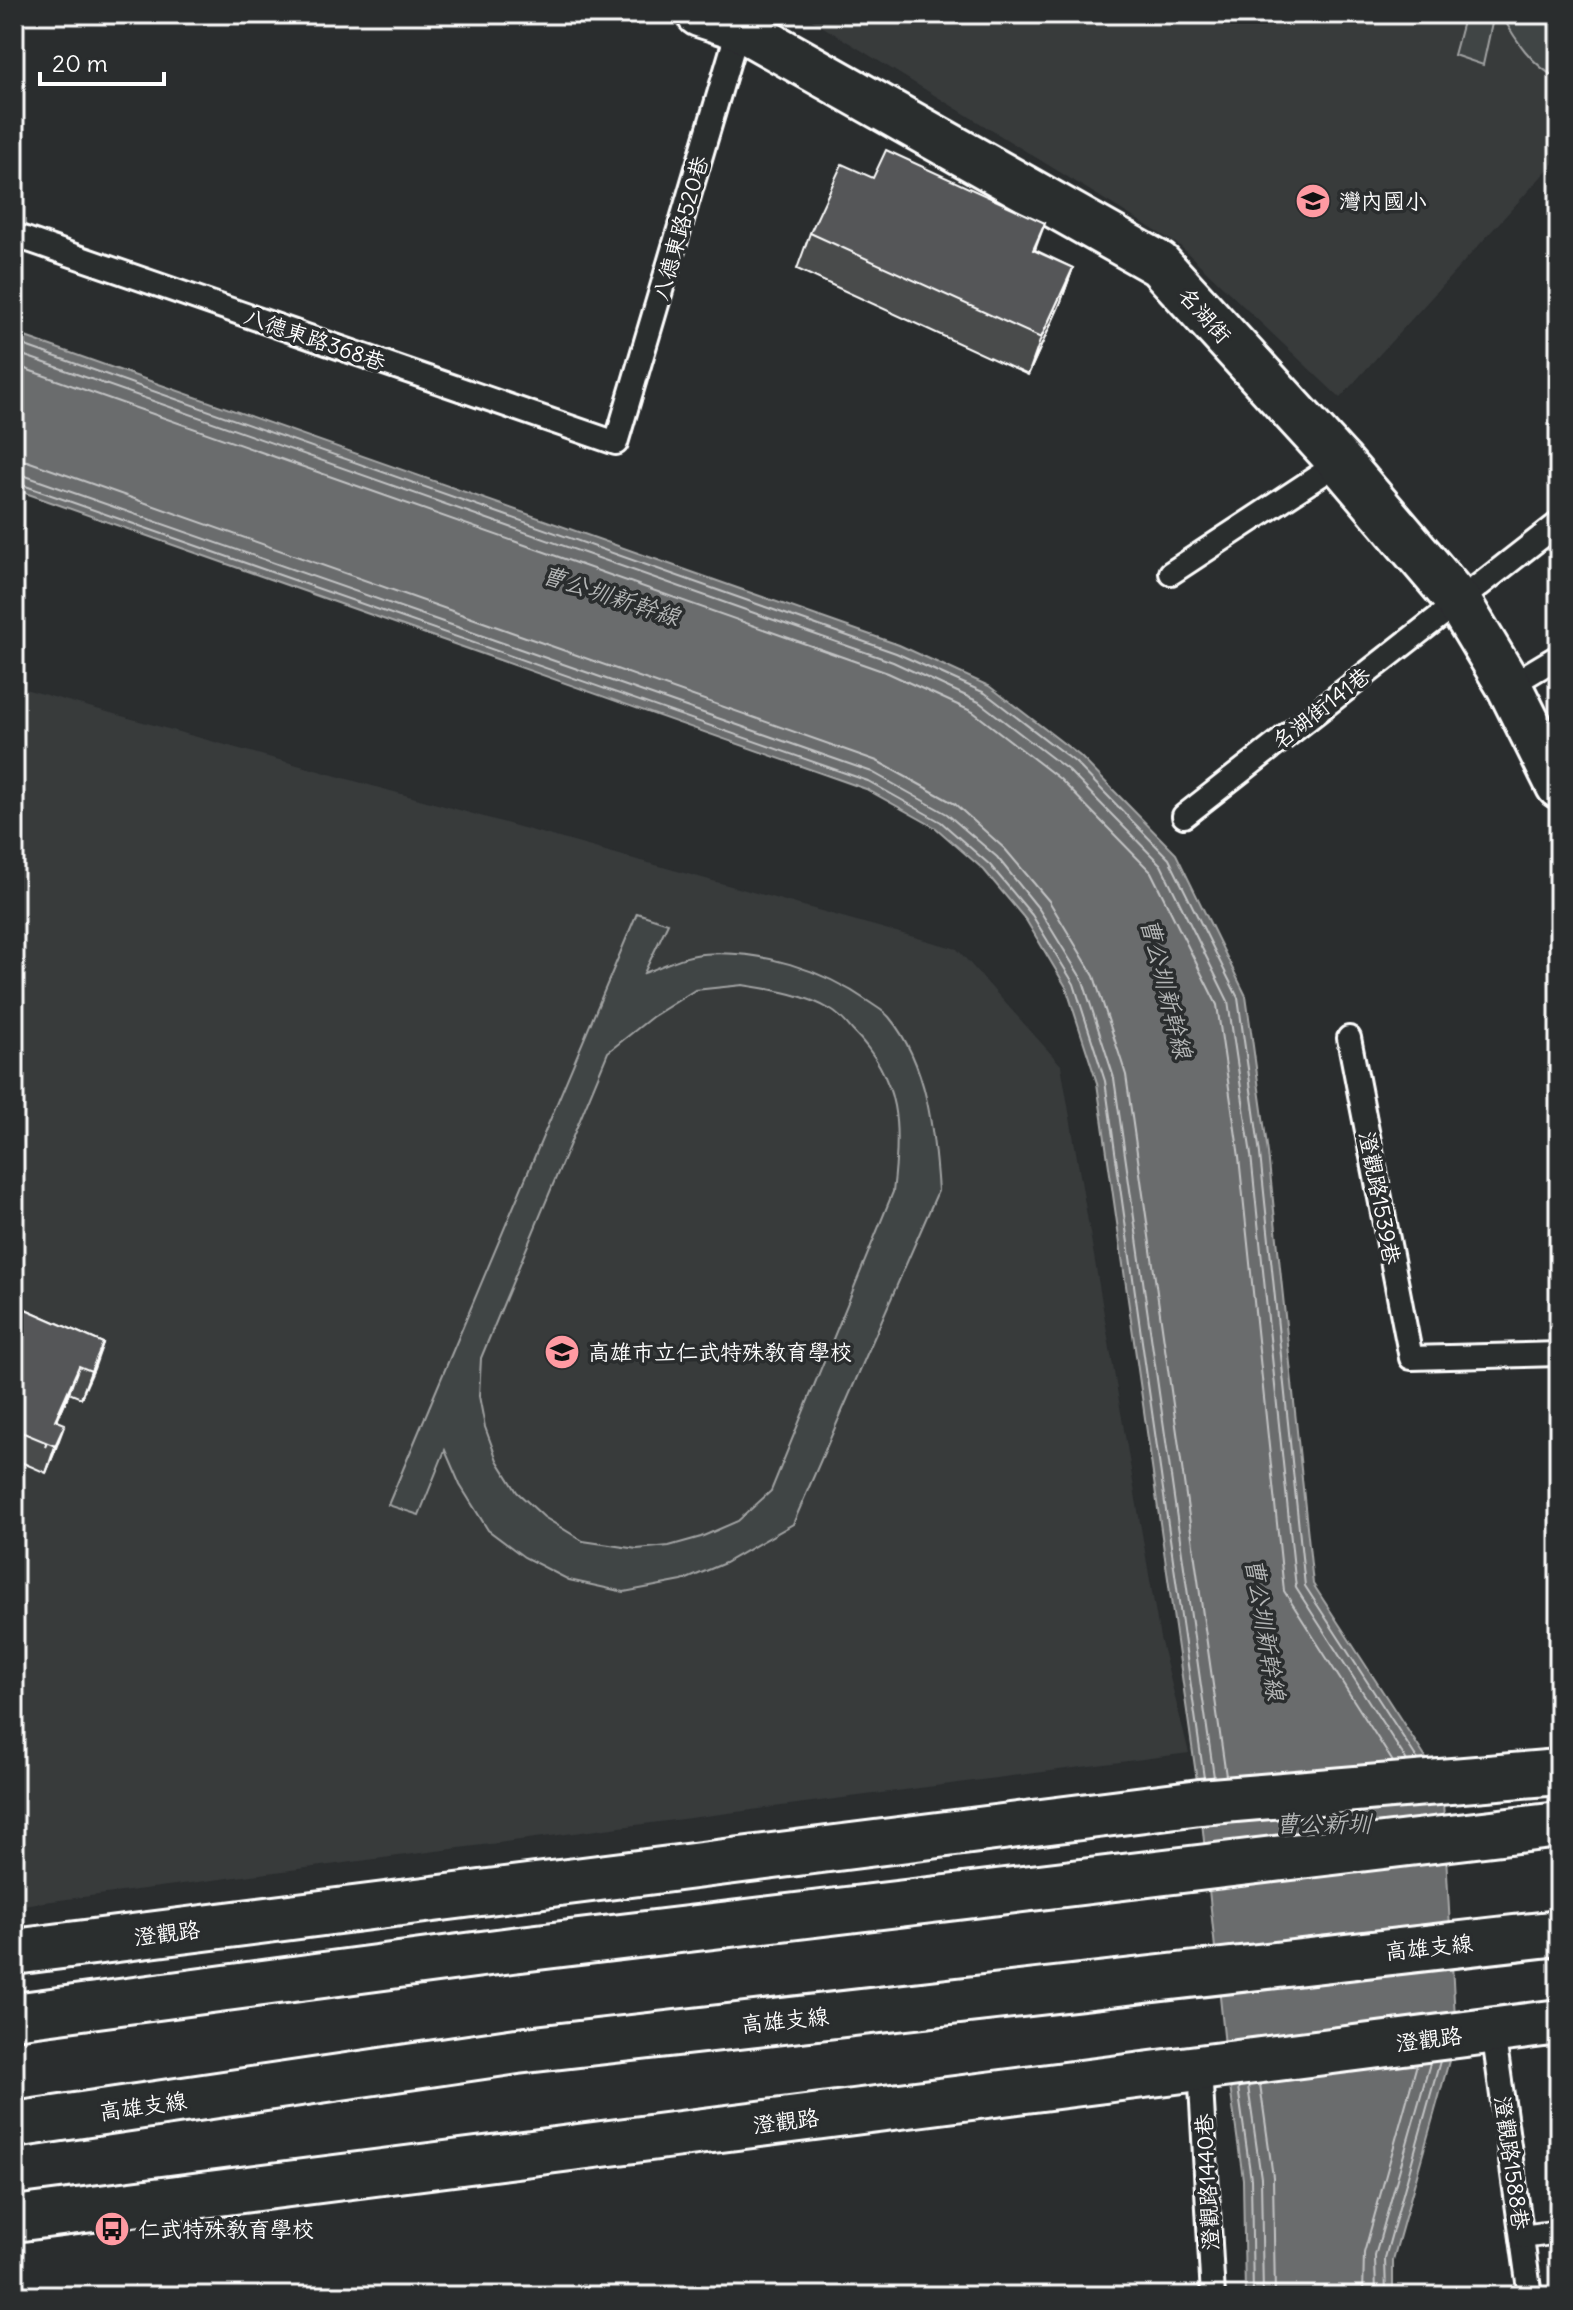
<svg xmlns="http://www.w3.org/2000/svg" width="1573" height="2310" viewBox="0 0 1573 2310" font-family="Delius,'LXGW WenKai TC',sans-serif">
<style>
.built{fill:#373a3b}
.green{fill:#414445;stroke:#a0a2a2;stroke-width:2;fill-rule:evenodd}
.water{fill:#6a6c6d;stroke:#a6a7a7;stroke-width:2}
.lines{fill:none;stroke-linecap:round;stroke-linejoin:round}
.shore{stroke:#c3c4c5;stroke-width:2}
.lane-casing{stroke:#fff;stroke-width:28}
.street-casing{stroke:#fff;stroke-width:50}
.secondary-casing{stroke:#fff;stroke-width:50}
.highway-casing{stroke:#fff;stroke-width:50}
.lane{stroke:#2a2d2e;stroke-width:22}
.street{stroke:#2a2d2e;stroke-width:44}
.secondary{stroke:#2a2d2e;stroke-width:44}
.highway{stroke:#2a2d2e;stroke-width:44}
.wall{fill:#494b4c;stroke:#fff;stroke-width:2}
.shaded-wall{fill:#3c3d3e;stroke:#fff;stroke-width:2}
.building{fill:#555758;stroke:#fff;stroke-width:2}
.labels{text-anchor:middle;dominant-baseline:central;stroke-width:7;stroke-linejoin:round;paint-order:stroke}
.poi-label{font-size:22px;fill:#fff;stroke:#2a2d2e;text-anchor:start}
.street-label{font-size:22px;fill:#fff;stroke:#2a2d2e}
.water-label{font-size:24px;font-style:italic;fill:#b4b6b6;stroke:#2a2d2e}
</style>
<rect width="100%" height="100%" fill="#2a2d2e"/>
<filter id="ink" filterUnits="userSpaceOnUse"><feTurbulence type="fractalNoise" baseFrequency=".0125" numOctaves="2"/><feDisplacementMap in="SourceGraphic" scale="16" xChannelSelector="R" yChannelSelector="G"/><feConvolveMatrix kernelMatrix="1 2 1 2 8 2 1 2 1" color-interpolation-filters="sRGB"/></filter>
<g filter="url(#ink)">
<!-- built -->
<g class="built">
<path d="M802,14H1559V157L1340,398L1180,246Z"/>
<path d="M14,686L957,949L1061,1065L1160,1638L1189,1753L14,1906Z"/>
</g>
<!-- green -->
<g class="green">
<path d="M1465,14H1494L1483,65L1454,55Z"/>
<path d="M1501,14H1559V79C1532,66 1515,39 1501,14Z"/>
<path d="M637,913L668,923L644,973C663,966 682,956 702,954C760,949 823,970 869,1002C876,1007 884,1011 889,1017C928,1064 934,1133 938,1191L793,1524L725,1563L682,1581L624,1592L569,1580L524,1557L488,1530L460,1485L445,1450L419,1515L388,1505ZM743,985C774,990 804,994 831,1010C840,1015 847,1024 853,1031C901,1079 901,1129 893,1192L771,1491L738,1521L701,1537L669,1546L637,1549L583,1541L544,1517L517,1492L497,1460L485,1427L479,1396L481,1358L608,1052L652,1017L695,990Z"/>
</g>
<!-- water -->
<path class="water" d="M14,333L899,645L989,686L1080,756L1176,854L1246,996L1268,1153L1313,1584L1442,1783L1456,2036L1393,2260V2296H1245L1243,2179L1227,2065L1200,1802L1097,1083L1066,987L1026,920L984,870L936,828L866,789L14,489Z"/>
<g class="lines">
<!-- shore -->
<g class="shore">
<path d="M14,342L896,653L985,693L1075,762L1169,859L1238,998L1260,1154L1305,1586L1418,1760"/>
<path d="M14,352L893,662L979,702L1068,770L1161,865L1228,1001L1251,1155L1296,1588L1407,1761"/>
<path d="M14,365L888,673L973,712L1060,779L1151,872L1217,1005L1239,1157L1284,1591L1393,1762"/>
<path d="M14,460L27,461L877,761L955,804L1005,849L1049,901L1094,976L1126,1075L1226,1776"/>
<path d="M14,472L872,772L947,814L997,857L1039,909L1083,981L1114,1078L1214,1777"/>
<path d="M14,482L868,781L941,822L990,865L1032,915L1074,984L1105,1081L1204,1778"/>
<path d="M1260,2084L1273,2177L1275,2296"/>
<path d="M1248,2086L1261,2178L1263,2296"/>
<path d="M1238,2087L1251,2179L1253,2296"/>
<path d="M1363,2296L1364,2253L1417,2064"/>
<path d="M1376,2296L1375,2256L1430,2063"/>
<path d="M1386,2296L1385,2258L1440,2061"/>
</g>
<defs>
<g id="lane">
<path d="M14,235L616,443L740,23"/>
<path d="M1171,573L1340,462"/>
<path d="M1509,686L1559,656"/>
<path d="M1184,816L1559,523"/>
<path d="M1349,1038L1411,1358L1559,1354"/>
<path d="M1493,2031L1530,2296"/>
<path d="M1200,2068L1213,2296"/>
<path d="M1522,2237L1559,2232"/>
</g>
<path id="street" d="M699,14L739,27L1159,264L1340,462L1458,601L1509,686L1559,786"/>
<g id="secondary">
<path d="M14,1952L1200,1802L1559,1772"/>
<path d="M14,2219L1559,2022"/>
</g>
<g id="highway">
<path d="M14,2016L512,1950L1559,1825"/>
<path d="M14,2125L517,2051L1559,1933"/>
</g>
</defs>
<!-- lane casing -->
<use href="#lane" class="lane-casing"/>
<!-- street casing -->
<use href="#street" class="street-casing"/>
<!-- secondary casing -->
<use href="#secondary" class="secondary-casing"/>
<!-- highway casing -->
<use href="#highway" class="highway-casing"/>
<!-- lane -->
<use href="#lane" class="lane"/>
<!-- street -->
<use href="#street" class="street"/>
<!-- secondary -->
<use href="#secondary" class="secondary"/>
<!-- highway -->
<use href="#highway" class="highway"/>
</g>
<!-- wall -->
<g class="wall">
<path d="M873,178L1045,223L1035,250L1073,268L1060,304L1028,375L797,269L810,233Z"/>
<path d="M14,1304L103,1343L81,1398L69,1393L57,1421L55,1451L46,1473L14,1459Z"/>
</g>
<!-- shaded-wall -->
<g class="shaded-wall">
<path d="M1073,268L1060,304L1028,375L1041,338Z"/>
<path d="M103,1343L94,1369L81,1398L91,1371Z"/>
<path d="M79,1366L69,1393L45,1447L55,1420Z"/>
<path d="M65,1424L55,1451L46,1473L55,1446Z"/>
</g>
<!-- building -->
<g class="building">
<path d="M886,150L1045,223L1033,250L1073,268L1041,338L810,233L842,164L873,178Z"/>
<path d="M14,1304L103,1343L91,1371L79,1366L55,1420L65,1424L55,1446L14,1429Z"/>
</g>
</g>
<!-- icons -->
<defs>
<symbol id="school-disc" viewBox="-11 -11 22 22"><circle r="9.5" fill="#ff9aa2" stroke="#2a2d2e"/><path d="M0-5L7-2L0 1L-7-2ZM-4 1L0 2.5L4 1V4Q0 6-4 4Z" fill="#111"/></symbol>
<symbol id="bus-disc" viewBox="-11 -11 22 22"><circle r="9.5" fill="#ff9aa2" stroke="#2a2d2e"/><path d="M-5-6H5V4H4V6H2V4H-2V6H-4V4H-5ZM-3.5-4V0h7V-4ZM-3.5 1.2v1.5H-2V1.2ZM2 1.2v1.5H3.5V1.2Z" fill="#111"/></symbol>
</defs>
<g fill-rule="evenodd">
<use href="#school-disc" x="1293" y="181" width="40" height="40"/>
<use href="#school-disc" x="542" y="1332" width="40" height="40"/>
<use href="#bus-disc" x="92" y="2209" width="40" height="40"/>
</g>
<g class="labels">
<!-- poi labels -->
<g class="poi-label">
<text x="1339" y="201">灣內國小</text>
<text x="588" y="1352">高雄市立仁武特殊教育學校</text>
<text x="138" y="2229">仁武特殊教育學校</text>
</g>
<!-- street labels -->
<g class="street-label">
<text transform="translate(680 228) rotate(-74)">八德東路520巷</text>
<text transform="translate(1205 315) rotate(48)">名湖街</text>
<text transform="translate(315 339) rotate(19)">八德東路368巷</text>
<text transform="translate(1321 708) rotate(-38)">名湖街141巷</text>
<text transform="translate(1380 1198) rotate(79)">澄觀路1539巷</text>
<text transform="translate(167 1933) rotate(-7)">澄觀路</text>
<text transform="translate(1429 1947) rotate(-6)">高雄支線</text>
<text transform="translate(785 2020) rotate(-6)">高雄支線</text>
<text transform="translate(1429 2039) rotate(-7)">澄觀路</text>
<text transform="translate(143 2106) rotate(-8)">高雄支線</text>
<text transform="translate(786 2121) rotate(-7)">澄觀路</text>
<text transform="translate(1512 2163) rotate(82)">澄觀路1588巷</text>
<text transform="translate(1207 2182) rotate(-93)">澄觀路1440巷</text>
</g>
<!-- water labels -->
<g class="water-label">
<text transform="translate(611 595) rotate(18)">曹公圳新幹線</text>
<text transform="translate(1167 988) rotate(76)">曹公圳新幹線</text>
<text transform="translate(1266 1629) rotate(81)">曹公圳新幹線</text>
<text x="1323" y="1823">曹公新圳</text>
</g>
</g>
<!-- margin -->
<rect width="1573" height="2310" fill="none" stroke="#2a2d2e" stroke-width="48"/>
<rect x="24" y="24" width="1525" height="2262" fill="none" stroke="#fff" stroke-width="3" filter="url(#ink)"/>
<!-- scale -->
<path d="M40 72v12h124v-12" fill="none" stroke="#ffffff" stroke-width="4"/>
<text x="52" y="72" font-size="24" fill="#ffffff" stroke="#2a2d2e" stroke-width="6" paint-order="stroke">20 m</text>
</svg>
